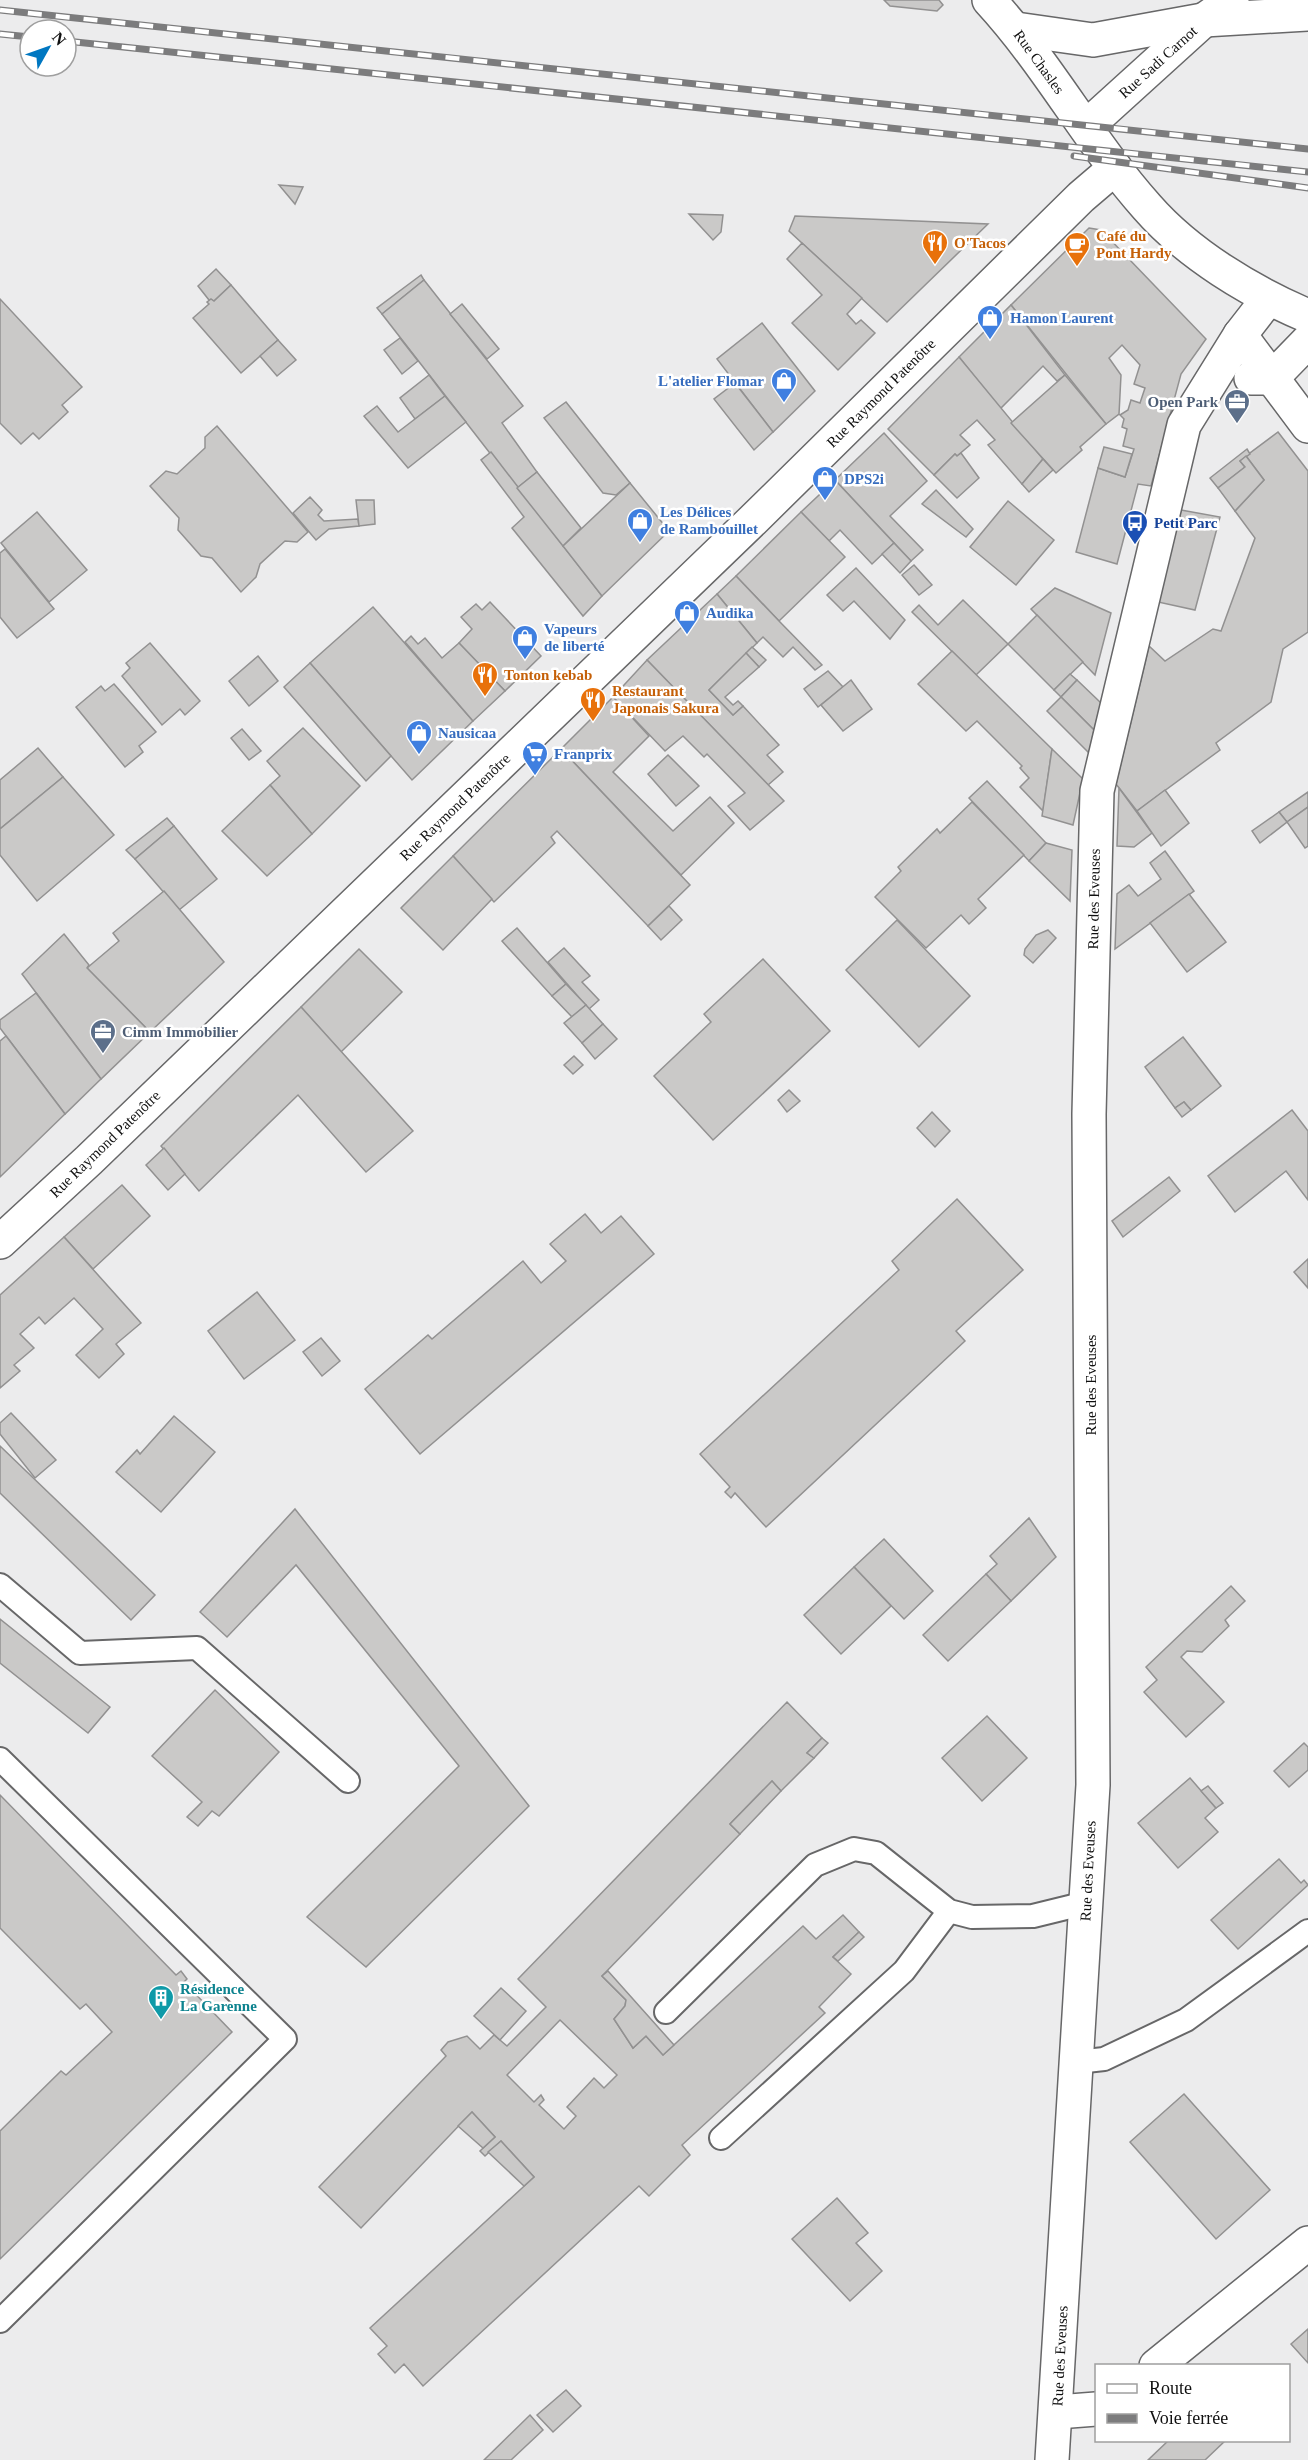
<svg xmlns="http://www.w3.org/2000/svg" width="1308" height="2460" viewBox="0 0 1308 2460" font-family="'Times New Roman',serif">
<style>
.building{fill:#cac9c8;stroke:#929191;stroke-width:1.5;fill-rule:evenodd}
.lines{fill:none;stroke-linecap:round;stroke-linejoin:round}
.lane-casing{stroke:#676768;stroke-width:26}
.street-casing{stroke:#676768;stroke-width:36}
.secondary-casing{stroke:#676768;stroke-width:36}
.lane{stroke:#fff;stroke-width:22}
.street{stroke:#fff;stroke-width:33}
.secondary{stroke:#fff;stroke-width:33}
.rail-casing{stroke:#7c7c7d;stroke-width:7}
.rail{stroke:#fff;stroke-width:4.5;stroke-dasharray:14;stroke-linecap:butt}
.labels{text-anchor:middle;dominant-baseline:central;stroke-width:5;stroke-linejoin:round;paint-order:stroke}
.street-label{font-size:15px;fill:#101010;stroke:#fff}
.food-label{font-size:15px;font-weight:bold;fill:#c56008;stroke:#fff;text-anchor:start}
.shop-label{font-size:15px;font-weight:bold;fill:#366cbe;stroke:#fff;text-anchor:start}
.service-label{font-size:15px;font-weight:bold;fill:#4e5e75;stroke:#fff;text-anchor:end}
.transit-label{font-size:15px;font-weight:bold;fill:#164399;stroke:#fff;text-anchor:start}
.culture-label{font-size:15px;font-weight:bold;fill:#0d838f;stroke:#fff;text-anchor:start}
</style>
<rect width="100%" height="100%" fill="#ececed"/>
<!-- building -->
<g class="building">
<path d="M884,0H939L943,5L937,11L890,6Z"/>
<path d="M279,185L303,187L295,204Z"/>
<path d="M689,214L723,215L721,232L713,240Z"/>
<path d="M795,216L988,224L887,322L789,231Z"/>
<path d="M1089,228L1101,230L1206,339L1181,374L1151,486L1138,484L1117,564L1076,552L1098,468L1125,477L1134,449L1123,446L1127,429L1122,427L1124,419L1120,415L1128,410L1131,400L1140,403L1145,388L1134,384L1140,365L1122,345L1109,358L1121,375L1119,414L1106,424L1011,305Z"/>
<path d="M802,243L862,298L847,314L856,324L861,320L875,333L838,370L792,323L822,295L787,259Z"/>
<path d="M216,269L231,285L214,301L209,300L198,286Z"/>
<path d="M421,275L424,280L382,314L377,308Z"/>
<path d="M424,280L523,406L502,423L537,472L517,488L382,314Z"/>
<path d="M231,285L278,340L241,373L193,318L209,304L207,302L211,299L214,301Z"/>
<path d="M0,299L82,387L62,405L68,412L39,439L33,433L21,444L0,423Z"/>
<path d="M462,304L499,349L487,359L450,314Z"/>
<path d="M1011,305L1065,375L1057,381L1043,366L1000,409L959,357Z"/>
<path d="M762,323L815,391L773,432L717,359Z"/>
<path d="M400,338L418,361L402,374L384,350Z"/>
<path d="M278,340L296,360L277,376L260,356Z"/>
<path d="M959,357L1043,459L1022,484L988,445L995,440L977,420L960,435L970,445L957,456L955,454L934,475L888,429Z"/>
<path d="M429,375L445,396L415,419L400,398Z"/>
<path d="M1065,375L1106,424L1080,447L1082,450L1056,473L1011,423Z"/>
<path d="M735,383L773,432L754,450L714,399Z"/>
<path d="M445,396L466,422L408,468L364,416L377,406L398,432Z"/>
<path d="M566,402L630,483L616,495L603,493L544,418Z"/>
<path d="M217,426L308,532L297,542L285,541L260,564L256,577L241,592L212,558L201,556L178,530L179,518L150,486L166,471L177,474L205,448V437Z"/>
<path d="M1278,432L1308,471V632L1283,649L1271,702L1216,743L1220,750L1137,811L1116,784L1149,646L1165,661L1213,629L1221,631L1255,538L1235,511L1264,480L1246,456Z"/>
<path d="M884,433L927,481L890,516L923,550L911,561L835,480Z"/>
<path d="M1104,447L1132,454L1125,477L1098,468Z"/>
<path d="M1247,449L1250,454L1240,461L1245,467L1218,488L1210,478Z"/>
<path d="M491,452L602,596L583,616L512,528L524,517L481,460Z"/>
<path d="M961,453L979,478L957,498L934,475L955,454L957,456Z"/>
<path d="M1246,456L1264,480L1235,511L1218,488L1245,467L1240,461Z"/>
<path d="M1043,459L1053,470L1029,492L1022,484Z"/>
<path d="M537,472L581,528L563,546L517,488Z"/>
<path d="M835,480L894,543L872,564L840,530L829,541L801,512Z"/>
<path d="M630,483L669,531L602,596L563,546Z"/>
<path d="M936,490L973,529L966,537L922,504Z"/>
<path d="M310,497L322,510L318,515L324,521L358,519L359,526L329,529L316,540L293,513Z"/>
<path d="M356,500H374L375,524L359,526Z"/>
<path d="M1008,501L1054,540L1016,585L970,547Z"/>
<path d="M1181,510L1220,517L1195,610L1158,602Z"/>
<path d="M37,512L87,570L49,602L1,543Z"/>
<path d="M801,512L845,557L779,621L736,576Z"/>
<path d="M894,543L911,561L900,573L882,554Z"/>
<path d="M5,549L54,609L17,638L0,617V553Z"/>
<path d="M914,565L932,585L919,595L902,575Z"/>
<path d="M856,568L905,620L890,639L854,601L843,611L827,595Z"/>
<path d="M736,576L779,621L822,665L815,670L793,647L783,657L763,637L757,643L717,594Z"/>
<path d="M1055,588L1111,613L1095,675L1031,609Z"/>
<path d="M717,594L757,643L709,690L733,715L743,706L779,745L767,755L783,772L768,785L647,660Z"/>
<path d="M963,600L1008,644L976,675L912,612L919,605L938,625Z"/>
<path d="M490,602L541,656L505,691L459,643L472,629L461,617L476,604L482,610Z"/>
<path d="M373,607L473,721L412,780L310,663Z"/>
<path d="M1037,615L1083,662L1054,690L1008,644Z"/>
<path d="M411,636L418,644L425,638L442,658L459,643L505,691L473,721L405,642Z"/>
<path d="M150,643L200,701L185,715L180,709L162,725L122,676L130,668L126,663Z"/>
<path d="M752,647L766,660L759,667L746,653Z"/>
<path d="M952,651L1052,749L1043,811L1020,787L1029,778L1020,768L1022,766L977,721L966,731L918,684Z"/>
<path d="M746,653L759,667L725,697L733,705L738,701L743,706L733,715L709,690Z"/>
<path d="M258,656L278,681L249,706L229,681Z"/>
<path d="M647,660L784,801L750,830L728,806L745,793L707,754L704,757L683,736L665,751L613,697Z"/>
<path d="M310,663L391,756L366,781L284,687Z"/>
<path d="M828,671L843,687L818,707L804,689Z"/>
<path d="M1070,674L1077,680L1061,697L1054,690Z"/>
<path d="M851,680L872,709L843,731L821,705Z"/>
<path d="M1077,680L1101,703L1094,730L1061,697Z"/>
<path d="M114,684L156,732L139,746L143,752L125,767L76,707L101,686L105,691Z"/>
<path d="M613,697L649,736L613,772L673,831L710,797L734,823L681,875L561,749Z"/>
<path d="M1061,697L1094,730L1089,753L1047,711Z"/>
<path d="M303,728L360,786L312,834L270,785L280,776L267,761Z"/>
<path d="M242,729L261,751L249,760L231,738Z"/>
<path d="M38,748L63,777L0,829V780Z"/>
<path d="M561,749L690,885L648,926L557,831L551,837L555,843L494,902L453,856Z"/>
<path d="M1052,749L1083,779L1073,825L1042,816Z"/>
<path d="M668,755L699,786L676,806L648,774Z"/>
<path d="M63,777L114,835L37,901L0,855V829Z"/>
<path d="M987,781L1046,843L1029,861L969,798Z"/>
<path d="M270,785L312,834L267,876L222,831Z"/>
<path d="M1119,788L1152,833L1134,847L1117,846Z"/>
<path d="M1165,790L1189,823L1161,846L1137,811Z"/>
<path d="M1308,792V807L1287,822L1279,812Z"/>
<path d="M972,802L1024,855L978,899L986,908L969,924L961,915L926,948L875,897L901,871L898,867L937,829L940,833Z"/>
<path d="M1308,807V846L1305,848L1287,822Z"/>
<path d="M1279,812L1287,822L1260,843L1252,831Z"/>
<path d="M167,818L174,826L135,859L126,850Z"/>
<path d="M174,826L217,879L179,910L135,859Z"/>
<path d="M1046,843L1072,850L1070,901L1029,861Z"/>
<path d="M1165,851L1194,891L1115,949L1117,894L1129,885L1138,896L1161,879L1150,863Z"/>
<path d="M453,856L492,899L443,950L401,908Z"/>
<path d="M164,891L224,962L150,1032L87,968L119,941L113,933Z"/>
<path d="M1189,894L1226,942L1187,972L1150,923Z"/>
<path d="M669,906L682,920L661,940L648,926Z"/>
<path d="M897,920L970,996L919,1047L846,970Z"/>
<path d="M517,928L566,984L552,996L502,941Z"/>
<path d="M1048,930L1056,938L1033,963L1024,955L1025,949L1036,935Z"/>
<path d="M64,934L89,965L87,968L150,1032L101,1079L22,974Z"/>
<path d="M564,948L590,976L582,982L599,1000L589,1009L548,962Z"/>
<path d="M359,949L402,992L341,1052L301,1007Z"/>
<path d="M763,959L830,1031L713,1140L654,1076L711,1022L704,1014Z"/>
<path d="M566,984L586,1005L572,1017L552,996Z"/>
<path d="M36,993L101,1079L65,1114L0,1028V1020Z"/>
<path d="M586,1005L603,1024L582,1043L564,1023Z"/>
<path d="M301,1007L413,1131L366,1172L298,1095L199,1191L161,1146Z"/>
<path d="M603,1024L617,1039L595,1059L582,1043Z"/>
<path d="M6,1036L65,1114L0,1177V1041Z"/>
<path d="M1183,1037L1221,1086L1191,1110L1184,1102L1175,1108L1145,1067Z"/>
<path d="M574,1056L583,1065L573,1074L564,1065Z"/>
<path d="M789,1090L800,1101L787,1112L778,1100Z"/>
<path d="M1184,1102L1191,1110L1182,1117L1175,1108Z"/>
<path d="M1292,1110L1308,1131V1200L1286,1171L1235,1212L1208,1176Z"/>
<path d="M932,1112L950,1131L935,1147L917,1128Z"/>
<path d="M164,1148L185,1174L168,1190L146,1165Z"/>
<path d="M1169,1177L1180,1191L1123,1237L1112,1221Z"/>
<path d="M122,1185L150,1216L93,1269L64,1237Z"/>
<path d="M957,1199L1023,1270L956,1331L965,1341L766,1527L735,1493L731,1498L725,1492L730,1487L700,1454L899,1270L892,1261Z"/>
<path d="M585,1214L601,1233L621,1216L654,1254L420,1454L365,1389L428,1335L432,1339L523,1261L541,1283L566,1261L550,1244Z"/>
<path d="M64,1237L141,1323L116,1344L124,1354L99,1378L76,1355L103,1329L74,1298L45,1324L39,1317L20,1334L34,1348L14,1365L20,1371L0,1388V1295Z"/>
<path d="M1308,1259V1288L1294,1272Z"/>
<path d="M257,1292L295,1340L244,1379L208,1331Z"/>
<path d="M321,1338L340,1361L322,1376L303,1352Z"/>
<path d="M11,1413L56,1460L35,1478L0,1434V1423Z"/>
<path d="M174,1416L215,1452L161,1512L116,1472L137,1450L140,1454Z"/>
<path d="M0,1446L155,1595L131,1620L0,1493Z"/>
<path d="M295,1509L529,1806L366,1967L307,1917L459,1766L296,1565L227,1637L200,1612Z"/>
<path d="M1029,1518L1056,1557L1011,1601L986,1574L997,1564L990,1556Z"/>
<path d="M884,1539L933,1591L904,1619L854,1567Z"/>
<path d="M854,1567L891,1606L841,1654L804,1615Z"/>
<path d="M986,1574L1011,1601L948,1661L923,1635Z"/>
<path d="M1231,1586L1245,1601L1225,1620L1229,1626L1202,1652L1187,1651L1181,1657L1224,1702L1186,1737L1144,1692L1157,1680L1146,1667Z"/>
<path d="M0,1619L110,1707L88,1733L0,1663Z"/>
<path d="M215,1690L279,1752L219,1816L212,1811L198,1826L187,1817L202,1802L152,1756Z"/>
<path d="M787,1702L822,1738L807,1753L814,1758L781,1791L772,1781L730,1824L740,1834L602,1976L626,2000L625,2006L614,2019L633,2048L646,2036L663,2055L803,1926L816,1939L843,1915L859,1932L833,1957L851,1974L819,2007L825,2013L682,2145L690,2155L649,2196L639,2186L423,2386L404,2364L395,2373L378,2354L387,2346L370,2328L534,2177L501,2141L485,2156L480,2151L495,2137L472,2112L361,2228L319,2187L446,2056L441,2050L448,2042L467,2036L480,2049L494,2035L507,2046L546,2007L518,1979ZM560,2020L617,2075L604,2088L594,2078L567,2107L576,2116L564,2129L539,2105L544,2100L541,2095L534,2102L507,2075Z"/>
<path d="M987,1716L1027,1758L982,1801L942,1758Z"/>
<path d="M822,1738L828,1743L814,1758L807,1753Z"/>
<path d="M1304,1743L1308,1747V1770L1289,1787L1274,1771Z"/>
<path d="M1190,1778L1216,1808L1205,1818L1218,1832L1178,1868L1138,1823Z"/>
<path d="M772,1781L781,1791L740,1834L730,1824Z"/>
<path d="M1208,1786L1223,1803L1216,1808L1201,1791Z"/>
<path d="M0,1795L176,1975L181,1971L187,1979L184,1982L232,2032L0,2259V2131L61,2071L66,2075L112,2032L86,2004L80,2009L0,1928Z"/>
<path d="M1279,1859L1301,1883L1304,1880L1308,1885L1238,1949L1211,1920Z"/>
<path d="M859,1932L864,1937L838,1961L833,1957Z"/>
<path d="M608,1971L674,2045L663,2055L646,2036L633,2048L614,2019L625,2006L626,2000L602,1976Z"/>
<path d="M501,1988L526,2011L500,2040L474,2016Z"/>
<path d="M1184,2094L1270,2190L1216,2239L1130,2142Z"/>
<path d="M472,2112L495,2137L483,2148L458,2126Z"/>
<path d="M501,2141L534,2177L524,2186L488,2152Z"/>
<path d="M837,2198L868,2233L856,2243L882,2271L850,2301L792,2239Z"/>
<path d="M1308,2329V2363L1291,2344Z"/>
<path d="M566,2390L581,2406L553,2432L537,2415Z"/>
<path d="M530,2415L543,2430L511,2460H484Z"/>
<path d="M1169,2440H1226L1205,2460H1148Z"/>
</g>
<g class="lines">
<defs>
<g id="lane">
<path d="M0,1585L80,1653L197,1648L348,1781"/>
<path d="M0,1759L285,2039L0,2321"/>
<path d="M666,2012L815,1865L854,1849L876,1853L949,1911L972,1917L1033,1916L1086,1903"/>
<path d="M1077,2062L1104,2059L1186,2020L1308,1931"/>
<path d="M721,2138L904,1971L949,1911"/>
</g>
<g id="street">
<path d="M1204,20L1308,14"/>
<path d="M1240,335L1308,426"/>
<path d="M1251,378H1272L1308,341"/>
<path d="M1156,2366L1308,2243"/>
<path d="M1057,2412L1096,2409"/>
<path d="M1052,2460L1093,1785L1089,1114L1097,791L1184,425L1240,335L1268,299"/>
</g>
<g id="secondary">
<path d="M989,0C1048,64 1089,142 1147,207C1188,254 1251,292 1308,316"/>
<path d="M1016,29L1093,40L1203,20"/>
<path d="M1086,127L1204,20L1232,0"/>
<path d="M0,1242L89,1160L753,520L1081,197L1115,168"/>
</g>
</defs>
<!-- lane casing -->
<use href="#lane" class="lane-casing"/>
<!-- street casing -->
<use href="#street" class="street-casing"/>
<!-- secondary casing -->
<use href="#secondary" class="secondary-casing"/>
<!-- lane -->
<use href="#lane" class="lane"/>
<!-- street -->
<use href="#street" class="street"/>
<!-- secondary -->
<use href="#secondary" class="secondary"/>
<defs>
<g id="rail">
<path d="M0,10L1308,149"/>
<path d="M0,34L30,37"/>
<path d="M66,41L1308,172"/>
<path d="M1074,156L1308,188"/>
</g>
</defs>
<!-- rail casing -->
<use href="#rail" class="rail-casing"/>
<!-- rail -->
<use href="#rail" class="rail"/>
</g>
<!-- icons -->
<defs>
<symbol id="restaurant-pin" viewBox="-11 -11 22 30"><path d="M0 17L-7.5 6A9.5 9.5 0 1 1 7.5 6Z" fill="#e8710a" stroke="#fff"/><path d="M-5-6h1v4h1v-4h1v4h1v-4h1v5L-1.5 .5V6h-2V.5L-5-1ZM5-6V6H3V1.5H1.5Q1.5-4 5-6Z" fill="#fff"/></symbol>
<symbol id="cafe-pin" viewBox="-11 -11 22 30"><path d="M0 17L-7.5 6A9.5 9.5 0 1 1 7.5 6Z" fill="#e8710a" stroke="#fff"/><path d="M-5.5-4.5H6V0H3Q3 3.5 0 3.5H-2.5Q-5.5 3.5-5.5 0ZM3-3.2v2h1.7v-2ZM-6 4.5H4V6H-6Z" fill="#fff"/></symbol>
<symbol id="shop-pin" viewBox="-11 -11 22 30"><path d="M0 17L-7.5 6A9.5 9.5 0 1 1 7.5 6Z" fill="#3f7fe0" stroke="#fff"/><path d="M-5-2.5h2.3a2.7 3.5 0 0 1 5.4 0H5L5.5 6h-11ZM-1.5-2.5h3a1.5 2.3 0 0 0-3 0Z" fill="#fff"/></symbol>
<symbol id="office-pin" viewBox="-11 -11 22 30"><path d="M0 17L-7.5 6A9.5 9.5 0 1 1 7.5 6Z" fill="#5c6f8a" stroke="#fff"/><path d="M-6-3h4V-5.5h4V-3h4V5H-6ZM-1-4.5V-3h2v-1.5ZM-6 0V1H6V0Z" fill="#fff"/></symbol>
<symbol id="bus-pin" viewBox="-11 -11 22 30"><path d="M0 17L-7.5 6A9.5 9.5 0 1 1 7.5 6Z" fill="#1a4fb4" stroke="#fff"/><path d="M-5-6H5V4H4V6H2V4H-2V6H-4V4H-5ZM-3.5-4V0h7V-4ZM-3.5 1.2v1.5H-2V1.2ZM2 1.2v1.5H3.5V1.2Z" fill="#fff"/></symbol>
<symbol id="supermarket-pin" viewBox="-11 -11 22 30"><path d="M0 17L-7.5 6A9.5 9.5 0 1 1 7.5 6Z" fill="#3f7fe0" stroke="#fff"/><path d="M-6-5.5h2.5l.6 2H6L4.5 2H-2.5L-4.4-4H-6ZM-1.5 3.2a1.3 1.3 0 1 0 .1 0ZM3 3.2a1.3 1.3 0 1 0 .1 0Z" fill="#fff"/></symbol>
<symbol id="building-pin" viewBox="-11 -11 22 30"><path d="M0 17L-7.5 6A9.5 9.5 0 1 1 7.5 6Z" fill="#0f9aa8" stroke="#fff"/><path d="M-4-6H4V6H1V3H-1V6H-4ZM-2.5-4.3h1.7v1.8h-1.7ZM.8-4.3h1.7v1.8H.8ZM-2.5-1h1.7V.8h-1.7ZM.8-1h1.7V.8H.8Z" fill="#fff"/></symbol>
</defs>
<g fill-rule="evenodd">
<use href="#restaurant-pin" x="920" y="228" width="30" height="40"/>
<use href="#cafe-pin" x="1062" y="230" width="30" height="40"/>
<use href="#shop-pin" x="975" y="303" width="30" height="40"/>
<use href="#shop-pin" x="769" y="366" width="30" height="40"/>
<use href="#office-pin" x="1222" y="387" width="30" height="40"/>
<use href="#shop-pin" x="810" y="464" width="30" height="40"/>
<use href="#shop-pin" x="625" y="506" width="30" height="40"/>
<use href="#bus-pin" x="1120" y="508" width="30" height="40"/>
<use href="#shop-pin" x="672" y="598" width="30" height="40"/>
<use href="#shop-pin" x="510" y="623" width="30" height="40"/>
<use href="#restaurant-pin" x="470" y="660" width="30" height="40"/>
<use href="#restaurant-pin" x="578" y="685" width="30" height="40"/>
<use href="#shop-pin" x="404" y="718" width="30" height="40"/>
<use href="#supermarket-pin" x="520" y="739" width="30" height="40"/>
<use href="#office-pin" x="88" y="1017" width="30" height="40"/>
<use href="#building-pin" x="146" y="1983" width="30" height="40"/>
</g>
<g class="labels">
<!-- street labels -->
<g class="street-label">
<text transform="translate(1039 62) rotate(54)">Rue Chasles</text>
<text transform="translate(1158 62) rotate(-42)">Rue Sadi Carnot</text>
<text transform="translate(881 393) rotate(-45)">Rue Raymond Patenôtre</text>
<text transform="translate(455 807) rotate(-44)">Rue Raymond Patenôtre</text>
<text transform="translate(1094 899) rotate(-89)">Rue des Eveuses</text>
<text transform="translate(105 1144) rotate(-44)">Rue Raymond Patenôtre</text>
<text transform="translate(1091 1385) rotate(-90)">Rue des Eveuses</text>
<text transform="translate(1088 1871) rotate(-87)">Rue des Eveuses</text>
<text transform="translate(1060 2356) rotate(-87)">Rue des Eveuses</text>
</g>
<!-- food labels -->
<g class="food-label">
<text x="1096" y="236">Café du<tspan x="1096" dy="17">Pont Hardy</tspan></text>
<text x="954" y="243">O'Tacos</text>
<text x="504" y="675">Tonton kebab</text>
<text x="612" y="691">Restaurant<tspan x="612" dy="17">Japonais Sakura</tspan></text>
</g>
<!-- shop labels -->
<g class="shop-label">
<text x="1010" y="318">Hamon Laurent</text>
<text x="764" y="381" text-anchor="end">L'atelier Flomar</text>
<text x="844" y="479">DPS2i</text>
<text x="660" y="512">Les Délices<tspan x="660" dy="17">de Rambouillet</tspan></text>
<text x="706" y="613">Audika</text>
<text x="544" y="629">Vapeurs<tspan x="544" dy="17">de liberté</tspan></text>
<text x="438" y="733">Nausicaa</text>
<text x="554" y="754">Franprix</text>
</g>
<!-- service labels -->
<g class="service-label">
<text x="1218" y="402">Open Park</text>
<text x="122" y="1032" text-anchor="start">Cimm Immobilier</text>
</g>
<!-- transit labels -->
<g class="transit-label">
<text x="1154" y="523">Petit Parc</text>
</g>
<!-- culture labels -->
<g class="culture-label">
<text x="180" y="1989">Résidence<tspan x="180" dy="17">La Garenne</tspan></text>
</g>
</g>
<!-- legend -->
<rect x="1095" y="2364" width="195" height="78" fill="#ffffff" stroke="#9f9f9f" stroke-width="1.5"/>
<rect x="1107" y="2384" width="30" height="9" fill="#ffffff" stroke="#9f9f9f" stroke-width="1.5"/>
<text x="1149" y="2394" font-size="18" fill="#101010">Route</text>
<rect x="1107" y="2414" width="30" height="9" fill="#7c7c7d" stroke="#9f9f9f" stroke-width="1.5"/>
<text x="1149" y="2424" font-size="18" fill="#101010">Voie ferrée</text>
<!-- north arrow -->
<g transform="translate(48 48) rotate(50)"><circle r="28" fill="#ffffff" stroke="#9f9f9f" stroke-width="1.5"/>
<path d="M0-4.5L10 22L0 15L-10 22Z" fill="#0077c1"/>
<text y="-9" font-size="16" font-weight="bold" text-anchor="middle" fill="#101010">N</text>
</g>
</svg>
